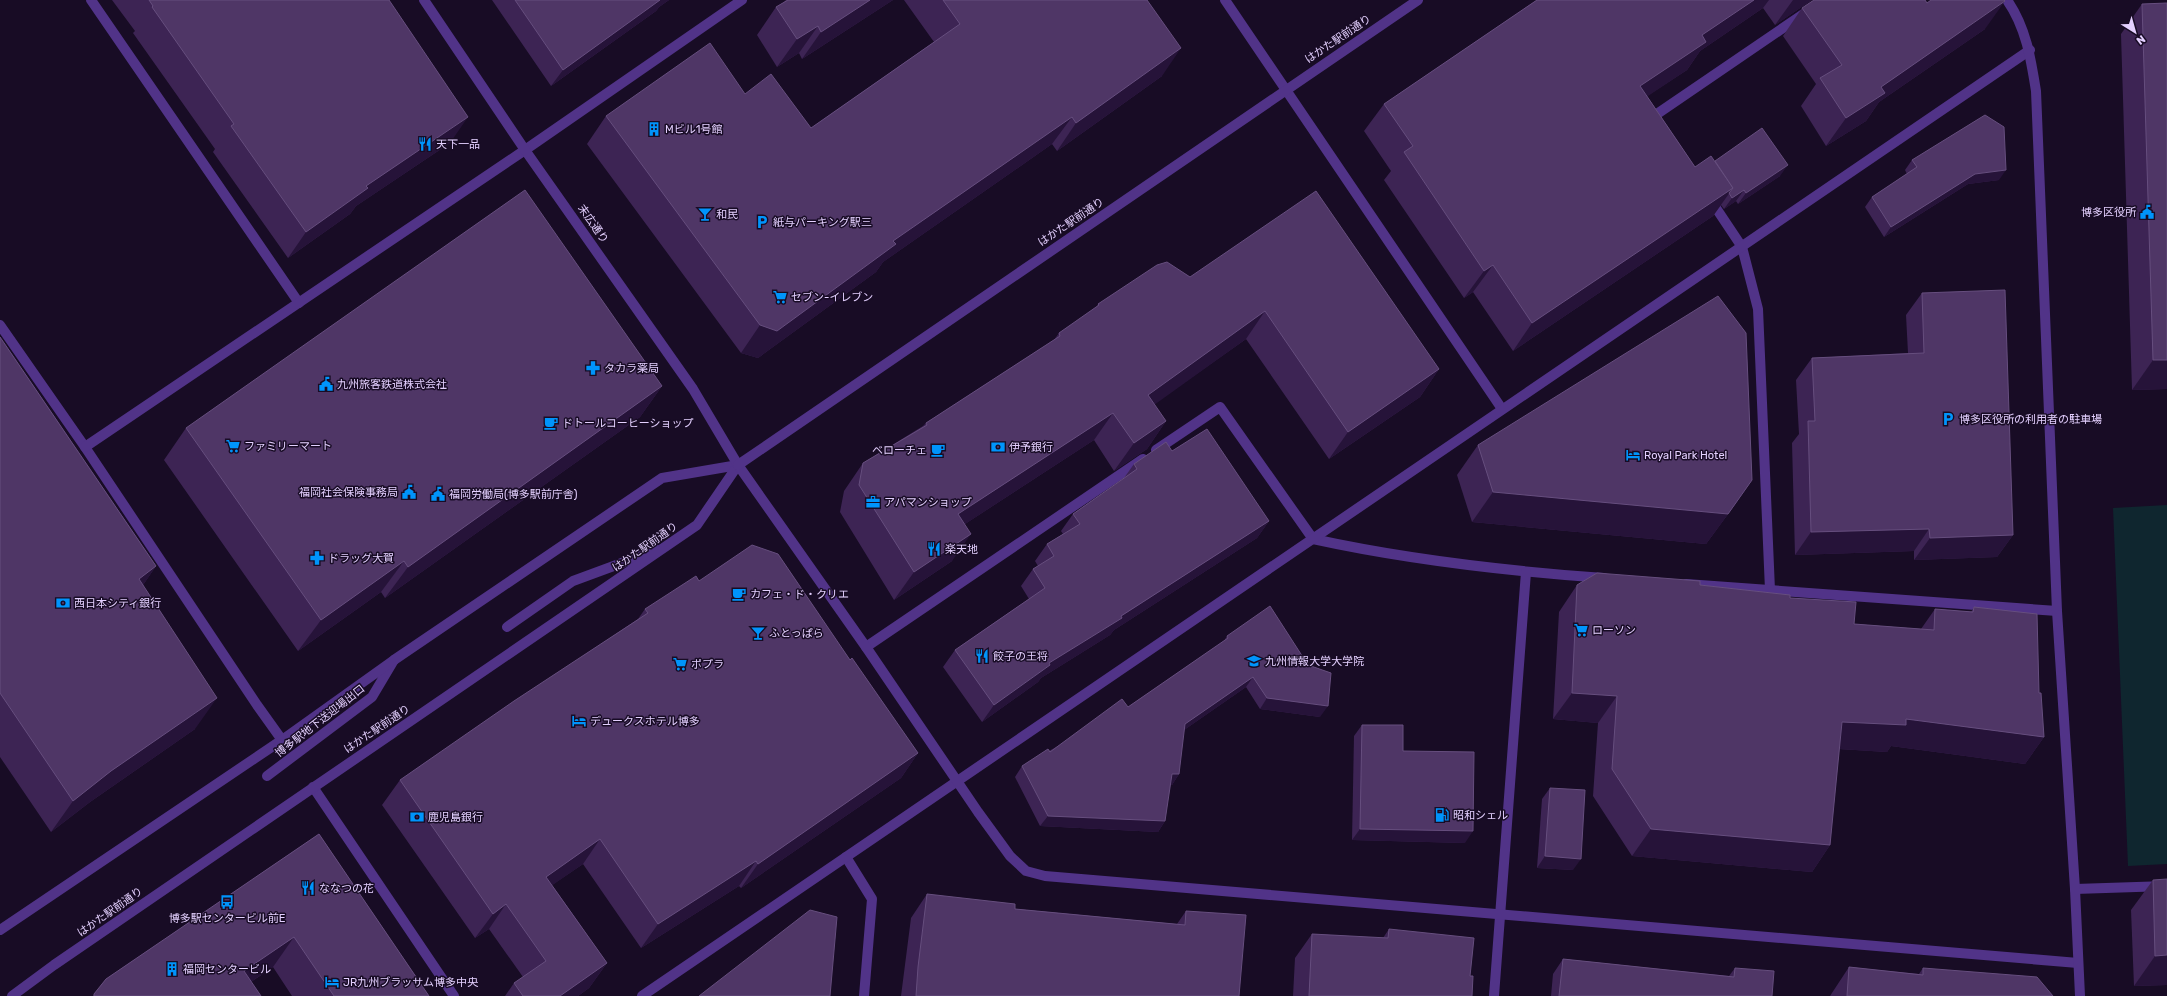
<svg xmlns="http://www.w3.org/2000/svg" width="2167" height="996" viewBox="0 0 2167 996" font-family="Rubik,'Noto Sans JP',sans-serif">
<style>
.green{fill:#0f262f}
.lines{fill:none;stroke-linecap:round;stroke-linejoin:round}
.service{stroke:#513388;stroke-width:10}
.minor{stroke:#513388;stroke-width:10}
.tertiary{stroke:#513388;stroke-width:10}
.wall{fill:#3d2454}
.shaded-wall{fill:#261339}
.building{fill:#4f3666;stroke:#664e7e}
.labels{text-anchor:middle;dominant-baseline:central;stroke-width:3;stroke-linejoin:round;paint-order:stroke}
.street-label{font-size:11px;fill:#e4d0ff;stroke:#180c25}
.poi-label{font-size:11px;fill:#e4d0ff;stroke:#180c25;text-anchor:start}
</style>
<rect width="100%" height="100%" fill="#180c25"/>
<!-- green -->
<path class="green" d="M2167,505V864L2128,866L2113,508Z"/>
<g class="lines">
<!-- service -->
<g class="service">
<path d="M507,627L573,581L657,550"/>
<path d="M267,776L372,697L394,660"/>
</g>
<!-- minor -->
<g class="minor">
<path d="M91,0L299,303"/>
<path d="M1225,0L1502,409"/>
<path d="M1657,121L1654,116L1824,0"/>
<path d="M1710,199L1742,247L1758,309L1770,590"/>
<path d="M0,325L85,447L257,705L282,740"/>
<path d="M85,447L525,150L742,0"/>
<path d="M1156,450L1220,407L1313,539C1409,560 1506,571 1604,578"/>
<path d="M1686,584L2057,611"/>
<path d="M866,647L1143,459"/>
<path d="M313,787L454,996"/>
<path d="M846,857L872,899L864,996"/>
<path d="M2075,889L2167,886"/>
<path d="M0,930L282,740L394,660L662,478L738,465"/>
<path d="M12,996L54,965L697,525L738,465"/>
<path d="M642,996L2030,50"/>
<path d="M1494,996L1526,572"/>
</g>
<!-- tertiary -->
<g class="tertiary">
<path d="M424,0L525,150L693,389L738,465L866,647L978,812L1010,856L1026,871L1045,876L2078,963"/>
<path d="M2007,0C2026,27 2031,59 2036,91L2057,611L2075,889L2080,996"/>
<path d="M738,465L1418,0"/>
</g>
</g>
<!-- wall -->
<g class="wall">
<path d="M112,0H389L450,143L356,206L350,214L288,258L213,152L215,149L133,33L135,31Z"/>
<path d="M492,0H669L659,7L656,11L551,86Z"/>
<path d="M786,0H893L802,59L799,53L777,67L757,35L776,7L784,2Z"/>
<path d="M904,0H1147L1162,76L1057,151L1052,144L883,262L876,272L758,358L741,353L587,144L606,116L745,94L811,128L934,42Z"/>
<path d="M1537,0H1812L1775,25L1763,8L1700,51L1687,70L1647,96L1695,167L1715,161L1780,176L1738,204L1736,201L1724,209L1721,205L1713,216L1513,351L1473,292L1464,298L1384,180L1391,171L1364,131L1384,104Z"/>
<path d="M1927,3L1985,29L1879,102L1866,121L1826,146L1801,106L1816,84L1783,36L1802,8Z"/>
<path d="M2142,4L2167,389L2132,390L2121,34Z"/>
<path d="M1912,160L1999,180L1968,184L1884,237L1865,207L1872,197L1907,174L1905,170Z"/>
<path d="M1190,277L1439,369L1420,397L1329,459L1246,339L1154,404L1166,421L1147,449L1114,471L1094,440L965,524L952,561L894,600L840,512L844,491L863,463L923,426L926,423L1054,340L1059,333L1096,308L1098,304Z"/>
<path d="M1922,293L2013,535L1997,557L1914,560V551L1795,555L1792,443L1799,434L1796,380L1812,358L1908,353L1906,315Z"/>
<path d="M0,337L156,566L143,585L195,729L90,802L51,832L0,757Z"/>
<path d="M662,386L640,417L385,598L381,592L298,651L164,460L186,428Z"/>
<path d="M1478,445L1752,480L1731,510L1706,544L1472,522L1457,475Z"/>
<path d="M1172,451L1269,521L1257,538L1114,630L1110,635L1041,678L1038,682L982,722L943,667L955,650L1029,599L1021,586L1033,569L1038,566L1035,561L1047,544L1063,534L1061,531L1073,514L1124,478L1134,464Z"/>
<path d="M699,581L850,660L918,753L901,778L741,888L739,886L641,948L583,864L552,885L607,963L589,988L578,996H505L514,983L523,977L489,929L475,938L382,805L400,780L638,619L645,609Z"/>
<path d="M1577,585H1700L1790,598L1854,624L1921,629L1935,609L1971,612L1974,607L2039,693L2044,737L2025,764L1891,746L1887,752L1839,749L1830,845L1812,872L1632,856L1593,796L1598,723L1553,719L1559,612Z"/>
<path d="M1227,636L1320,717L1260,709L1246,687L1184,730L1179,774L1172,785H1170L1165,821L1158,832L1040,826L1015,777L1022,766L1128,707L1224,641Z"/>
<path d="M1362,725L1465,843L1352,840L1354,736Z"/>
<path d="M1550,788L1573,870L1537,868L1542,799Z"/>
<path d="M319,834L429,996H292L273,967L251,982L261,996H93L106,979Z"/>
<path d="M2153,880L2167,985L2134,986L2131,910Z"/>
<path d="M927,894L1015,909L1177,924L1186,911L1239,996H901L911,918Z"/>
<path d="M1389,929L1470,976L1472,996H1293L1295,958L1312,934L1383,938Z"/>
<path d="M1563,959L1729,976L1735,968L1772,996H1551L1553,974Z"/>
<path d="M1849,967L1919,974L1923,968L2053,996H1830Z"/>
</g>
<!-- shaded-wall -->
<g class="shaded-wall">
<path d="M660,0H669L659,7L656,11L551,86L563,70Z"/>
<path d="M870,0H893L802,59L821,32Z"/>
<path d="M1754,0H1769L1763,8L1700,51L1687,70L1621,114L1640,86L1702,35Z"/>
<path d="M1793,0H1812L1775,25Z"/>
<path d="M2005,1L1985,29L1879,102L1866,121L1826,146L1846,118L1881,87Z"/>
<path d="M818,26L799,53L777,67L797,39Z"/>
<path d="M1181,48L1162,76L1057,151L1076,123Z"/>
<path d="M468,117L450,143L356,206L350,214L288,258L306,232L366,186Z"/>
<path d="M1072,117L1052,144L883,262L876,272L758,358L741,353L760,325L893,241Z"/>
<path d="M1788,165L1780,176L1738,204L1746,193Z"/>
<path d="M2006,170L1999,180L1968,184L1884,237L1891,227L1975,174Z"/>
<path d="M1733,188L1713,216L1513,351L1532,323Z"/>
<path d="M1744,190L1736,201L1724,209L1732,198Z"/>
<path d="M1493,265L1473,292L1464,298L1484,271Z"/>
<path d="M1265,311L1246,339L1129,423L1148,395Z"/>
<path d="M2153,360H2167V389L2132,390Z"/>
<path d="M1439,369L1420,397L1329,459L1348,432Z"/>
<path d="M662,386L640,417L385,598L408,567Z"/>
<path d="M1113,413L1094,440L939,541L958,514Z"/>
<path d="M1166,421L1147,449L1114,471L1134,443Z"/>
<path d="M1752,480L1731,510L1706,544L1472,522L1493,492Z"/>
<path d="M1269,521L1257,538L1114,630L1110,635L1041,678L1038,682L982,722L994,705L1049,663Z"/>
<path d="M1929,529L1914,551L1795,555L1811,532Z"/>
<path d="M971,534L952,561L894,600L914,572Z"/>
<path d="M2013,535L1997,557L1914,560L1930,538Z"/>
<path d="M404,561L381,592L298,651L321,620Z"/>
<path d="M156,566L135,597L139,579Z"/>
<path d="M1253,677L1246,687L1177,735L1185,724Z"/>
<path d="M1572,693L1617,696L1598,723L1553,719Z"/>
<path d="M217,698L195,729L90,802L51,832L73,801L111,771Z"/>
<path d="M1267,698L1328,706L1320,717L1260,709Z"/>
<path d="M1906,719L2044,737L2025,764L1891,746L1887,752L1823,748L1842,722Z"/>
<path d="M918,753L901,778L741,888L758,864Z"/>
<path d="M1172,774H1179L1172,785H1164Z"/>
<path d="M1048,816L1165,821L1158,832L1040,826Z"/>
<path d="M1360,829L1473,831L1465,843L1352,840Z"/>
<path d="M1651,829L1830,845L1812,872L1632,856Z"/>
<path d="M600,839L583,864L528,902L546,877Z"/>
<path d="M1545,856L1581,859L1573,870L1537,868Z"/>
<path d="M756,861L739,886L641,948L658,924Z"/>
<path d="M506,904L489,929L475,938L493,914Z"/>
<path d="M294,937L273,967L230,996L244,971Z"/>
<path d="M2167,955V985L2134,986L2155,956Z"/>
<path d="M607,963L589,988L578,996H560Z"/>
</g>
<!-- building -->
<g class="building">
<path d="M149,0H389L468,117L366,186L368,188L306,232L231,126L234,124L152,7L153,6Z"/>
<path d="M515,0H660L563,70Z"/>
<path d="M788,0H870L821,32L818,26L797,39L776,7Z"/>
<path d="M943,0H1147L1181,48L1076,123L1072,117L893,241L896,244L777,331L760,325L606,116L710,43L745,94L771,74L811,128L960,24Z"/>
<path d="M1537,0H1754L1702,35L1706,42L1640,86L1695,167L1711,156L1733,188L1532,323L1493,265L1484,271L1404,152L1413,146L1384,104Z"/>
<path d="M1814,0H1925L1927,3L1931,0H2004L2005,1L1881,87L1885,93L1846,118L1820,78L1842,65L1802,8Z"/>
<path d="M2167,3V360H2153L2142,4Z"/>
<path d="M1985,115L2004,127L2006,170L1975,174L1891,227L1872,197L1917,167L1912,160Z"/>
<path d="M1762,128L1788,165L1746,193L1744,190L1732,198L1729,193L1733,188L1715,161Z"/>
<path d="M525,190L662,386L408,567L404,561L321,620L186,428Z"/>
<path d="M1316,191L1439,369L1348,432L1265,311L1148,395L1166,421L1134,443L1113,413L958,514L971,534L914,572L859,485L863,463L927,425L926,423L1060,336L1059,333L1099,305L1098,304L1157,265L1167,262L1190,277Z"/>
<path d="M2005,290L2013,535L1930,538L1929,529L1811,532L1808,421H1815L1812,358L1924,353L1922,293Z"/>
<path d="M1718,296L1746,333L1752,480L1728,514L1493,492L1478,445Z"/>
<path d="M0,337L156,566L139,579L217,698L111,771L73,801L0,693Z"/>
<path d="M1207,429L1269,521L1121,616L1122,618L1049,663L1050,665L994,705L955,650L1045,588L1033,569L1054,556L1047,544L1080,524L1073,514L1137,469L1134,464L1166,442L1172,451Z"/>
<path d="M752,545L778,554L850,660L852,658L918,753L758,864L756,861L658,924L600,839L546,877L607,963L560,996H523L514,983L546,961L506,904L493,914L400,780L514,701L648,613L645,609L696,576L699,581Z"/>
<path d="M1597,573L1700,581V585L1790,595V598L1856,602L1854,624L1934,630L1935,609L1973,612L1974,607L2037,614L2039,693H2041L2044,737L1906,719V725L1842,722L1830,845L1651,829L1612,769L1617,696L1572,693L1577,585Z"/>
<path d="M1270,606L1308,665L1331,673L1328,706L1267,698L1253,677L1185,724L1179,774H1172L1165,821L1048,816L1022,766L1048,749L1050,752L1122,699L1128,707L1228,638L1227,636Z"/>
<path d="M1362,725H1403V751L1474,752L1473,831L1360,829Z"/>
<path d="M1550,788L1585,790L1581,859L1545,856Z"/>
<path d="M319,834L429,996H334L294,937L244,971L261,996H94V994L106,979Z"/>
<path d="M2167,879V955L2155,956L2153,880Z"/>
<path d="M927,894L1015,904V909L1185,925L1186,911L1246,915L1239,996H916L918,967Z"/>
<path d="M810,910L837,917L830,996H699Z"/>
<path d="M1389,929L1474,938L1470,976H1473L1472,996H1309L1312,934L1388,938Z"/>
<path d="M1563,959L1734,977L1735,968L1774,971L1772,996H1559Z"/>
<path d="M1849,967L1923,975V968L2037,977L2053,996H1847Z"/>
</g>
<!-- icons -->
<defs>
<symbol id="building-bare" viewBox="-9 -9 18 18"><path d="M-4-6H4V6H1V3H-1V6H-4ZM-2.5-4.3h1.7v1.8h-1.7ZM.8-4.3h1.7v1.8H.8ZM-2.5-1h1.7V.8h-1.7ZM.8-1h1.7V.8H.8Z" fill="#0094fb" stroke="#180c25" stroke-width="2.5" paint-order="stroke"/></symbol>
<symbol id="restaurant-bare" viewBox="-9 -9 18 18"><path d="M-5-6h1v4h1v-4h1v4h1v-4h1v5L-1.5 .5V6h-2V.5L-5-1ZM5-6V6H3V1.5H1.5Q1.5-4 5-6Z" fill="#0094fb" stroke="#180c25" stroke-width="2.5" paint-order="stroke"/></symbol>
<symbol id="civic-bare" viewBox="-9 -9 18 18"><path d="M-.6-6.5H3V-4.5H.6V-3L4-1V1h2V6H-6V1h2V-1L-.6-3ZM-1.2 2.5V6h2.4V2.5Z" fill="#0094fb" stroke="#180c25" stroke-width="2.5" paint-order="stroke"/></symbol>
<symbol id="bar-bare" viewBox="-9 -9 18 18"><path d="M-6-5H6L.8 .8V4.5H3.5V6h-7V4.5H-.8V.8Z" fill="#0094fb" stroke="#180c25" stroke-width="2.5" paint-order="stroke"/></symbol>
<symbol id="parking-bare" viewBox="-9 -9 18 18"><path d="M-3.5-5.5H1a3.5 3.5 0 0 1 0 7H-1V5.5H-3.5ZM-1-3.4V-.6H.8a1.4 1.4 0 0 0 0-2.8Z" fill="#0094fb" stroke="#180c25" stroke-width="2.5" paint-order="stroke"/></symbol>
<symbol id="supermarket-bare" viewBox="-9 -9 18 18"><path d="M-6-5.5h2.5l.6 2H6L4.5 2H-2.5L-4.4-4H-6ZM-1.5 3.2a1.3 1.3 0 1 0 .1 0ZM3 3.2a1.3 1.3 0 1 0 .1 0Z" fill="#0094fb" stroke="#180c25" stroke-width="2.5" paint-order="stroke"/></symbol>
<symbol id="pharmacy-bare" viewBox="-9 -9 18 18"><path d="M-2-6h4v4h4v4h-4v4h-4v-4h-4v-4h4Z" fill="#0094fb" stroke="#180c25" stroke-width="2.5" paint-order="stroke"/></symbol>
<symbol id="cafe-bare" viewBox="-9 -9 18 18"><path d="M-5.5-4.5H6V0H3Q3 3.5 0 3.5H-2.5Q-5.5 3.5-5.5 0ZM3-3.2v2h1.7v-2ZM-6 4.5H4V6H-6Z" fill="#0094fb" stroke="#180c25" stroke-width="2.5" paint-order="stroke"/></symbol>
<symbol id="bank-bare" viewBox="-9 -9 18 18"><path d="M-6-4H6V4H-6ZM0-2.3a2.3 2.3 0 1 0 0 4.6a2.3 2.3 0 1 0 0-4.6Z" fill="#0094fb" stroke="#180c25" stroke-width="2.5" paint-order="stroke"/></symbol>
<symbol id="hotel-bare" viewBox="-9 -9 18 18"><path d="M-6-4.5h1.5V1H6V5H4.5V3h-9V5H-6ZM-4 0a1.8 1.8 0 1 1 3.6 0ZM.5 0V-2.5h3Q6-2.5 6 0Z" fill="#0094fb" stroke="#180c25" stroke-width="2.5" paint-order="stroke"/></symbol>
<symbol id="office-bare" viewBox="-9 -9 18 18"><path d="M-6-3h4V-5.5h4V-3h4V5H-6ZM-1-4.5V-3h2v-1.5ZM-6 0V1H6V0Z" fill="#0094fb" stroke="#180c25" stroke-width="2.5" paint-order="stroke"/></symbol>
<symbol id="university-bare" viewBox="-9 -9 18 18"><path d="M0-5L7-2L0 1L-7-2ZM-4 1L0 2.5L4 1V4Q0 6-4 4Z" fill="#0094fb" stroke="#180c25" stroke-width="2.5" paint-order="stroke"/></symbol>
<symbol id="fuel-bare" viewBox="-9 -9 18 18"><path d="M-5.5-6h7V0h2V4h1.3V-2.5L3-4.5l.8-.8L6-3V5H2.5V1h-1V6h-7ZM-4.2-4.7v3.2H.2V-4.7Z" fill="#0094fb" stroke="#180c25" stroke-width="2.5" paint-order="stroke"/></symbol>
<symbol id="bus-bare" viewBox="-9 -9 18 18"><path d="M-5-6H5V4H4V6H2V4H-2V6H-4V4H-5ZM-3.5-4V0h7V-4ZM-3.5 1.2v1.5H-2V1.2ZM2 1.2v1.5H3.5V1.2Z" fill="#0094fb" stroke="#180c25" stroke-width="2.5" paint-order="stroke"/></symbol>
</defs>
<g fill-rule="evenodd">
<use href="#building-bare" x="644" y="119" width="20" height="20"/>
<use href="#restaurant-bare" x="415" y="134" width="20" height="20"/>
<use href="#civic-bare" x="2137" y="202" width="20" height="20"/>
<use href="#bar-bare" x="695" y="204" width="20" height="20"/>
<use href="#parking-bare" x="752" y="212" width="20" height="20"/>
<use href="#supermarket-bare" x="770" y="287" width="20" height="20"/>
<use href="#pharmacy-bare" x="583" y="358" width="20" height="20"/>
<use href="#civic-bare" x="316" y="374" width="20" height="20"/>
<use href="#parking-bare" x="1938" y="409" width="20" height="20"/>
<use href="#cafe-bare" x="541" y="413" width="20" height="20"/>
<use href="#supermarket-bare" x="223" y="436" width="20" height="20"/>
<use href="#bank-bare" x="988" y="437" width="20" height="20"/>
<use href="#cafe-bare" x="928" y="440" width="20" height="20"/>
<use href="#hotel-bare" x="1623" y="445" width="20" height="20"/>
<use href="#civic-bare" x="399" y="482" width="20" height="20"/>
<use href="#civic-bare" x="428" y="484" width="20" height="20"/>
<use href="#office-bare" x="863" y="492" width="20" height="20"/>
<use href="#restaurant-bare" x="924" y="539" width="20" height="20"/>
<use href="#pharmacy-bare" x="307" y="548" width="20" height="20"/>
<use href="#cafe-bare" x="729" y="584" width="20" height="20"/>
<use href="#bank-bare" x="53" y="593" width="20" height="20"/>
<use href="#supermarket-bare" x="1571" y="620" width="20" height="20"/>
<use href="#bar-bare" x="748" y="623" width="20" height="20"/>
<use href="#restaurant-bare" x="972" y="646" width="20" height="20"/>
<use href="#university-bare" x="1244" y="651" width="20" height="20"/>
<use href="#supermarket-bare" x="670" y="654" width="20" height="20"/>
<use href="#hotel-bare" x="569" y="711" width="20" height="20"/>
<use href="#fuel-bare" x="1432" y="805" width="20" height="20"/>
<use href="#bank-bare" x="407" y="807" width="20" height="20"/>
<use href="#restaurant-bare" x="298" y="878" width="20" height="20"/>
<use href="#bus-bare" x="217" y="892" width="20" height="20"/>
<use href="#building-bare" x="162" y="959" width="20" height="20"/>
<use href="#hotel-bare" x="322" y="972" width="20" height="20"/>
</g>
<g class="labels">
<!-- street labels -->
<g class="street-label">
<text transform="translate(1338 39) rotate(-34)">はかた駅前通り</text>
<text transform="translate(1071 222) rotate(-34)">はかた駅前通り</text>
<text transform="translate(593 224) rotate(55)">末広通り</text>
<text transform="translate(645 547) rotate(-35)">はかた駅前通り</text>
<text transform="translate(320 721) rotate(-38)">博多駅地下送迎場出口</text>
<text transform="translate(377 729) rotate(-34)">はかた駅前通り</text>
<text transform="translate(110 912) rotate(-35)">はかた駅前通り</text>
</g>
<!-- poi labels -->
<g class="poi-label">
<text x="665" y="129">Mビル1号館</text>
<text x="436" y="144">天下一品</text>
<text x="2136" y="212" text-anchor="end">博多区役所</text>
<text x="716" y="214">和民</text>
<text x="773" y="222">紙与パーキング駅三</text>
<text x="791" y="297">セブン-イレブン</text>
<text x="604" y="368">タカラ薬局</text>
<text x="337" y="384">九州旅客鉄道株式会社</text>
<text x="1959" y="419">博多区役所の利用者の駐車場</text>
<text x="562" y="423">ドトールコーヒーショップ</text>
<text x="244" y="446">ファミリーマート</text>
<text x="1009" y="447">伊予銀行</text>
<text x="927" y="450" text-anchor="end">ベローチェ</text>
<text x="1644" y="455">Royal Park Hotel</text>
<text x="398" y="492" text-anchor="end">福岡社会保険事務局</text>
<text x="449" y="494">福岡労働局(博多駅前庁舎)</text>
<text x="884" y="502">アパマンショップ</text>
<text x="945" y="549">楽天地</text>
<text x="328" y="558">ドラッグ大賀</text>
<text x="750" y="594">カフェ・ド・クリエ</text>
<text x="74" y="603">西日本シティ銀行</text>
<text x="1592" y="630">ローソン</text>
<text x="769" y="633">ふとっぱら</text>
<text x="993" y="656">餃子の王将</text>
<text x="1265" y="661">九州情報大学大学院</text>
<text x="691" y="664">ポプラ</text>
<text x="590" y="721">デュークスホテル博多</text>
<text x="1453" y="815">昭和シェル</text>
<text x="428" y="817">鹿児島銀行</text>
<text x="319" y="888">ななつの花</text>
<text x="227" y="918" text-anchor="middle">博多駅センタービル前E</text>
<text x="183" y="969">福岡センタービル</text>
<text x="343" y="982">JR九州ブラッサム博多中央</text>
</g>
</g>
<!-- north arrow -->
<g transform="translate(2135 32) rotate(143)" stroke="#180c25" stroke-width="3" paint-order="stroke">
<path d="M0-3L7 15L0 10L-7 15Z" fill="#e4d0ff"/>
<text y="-6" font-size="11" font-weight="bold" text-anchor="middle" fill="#e4d0ff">N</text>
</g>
</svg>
